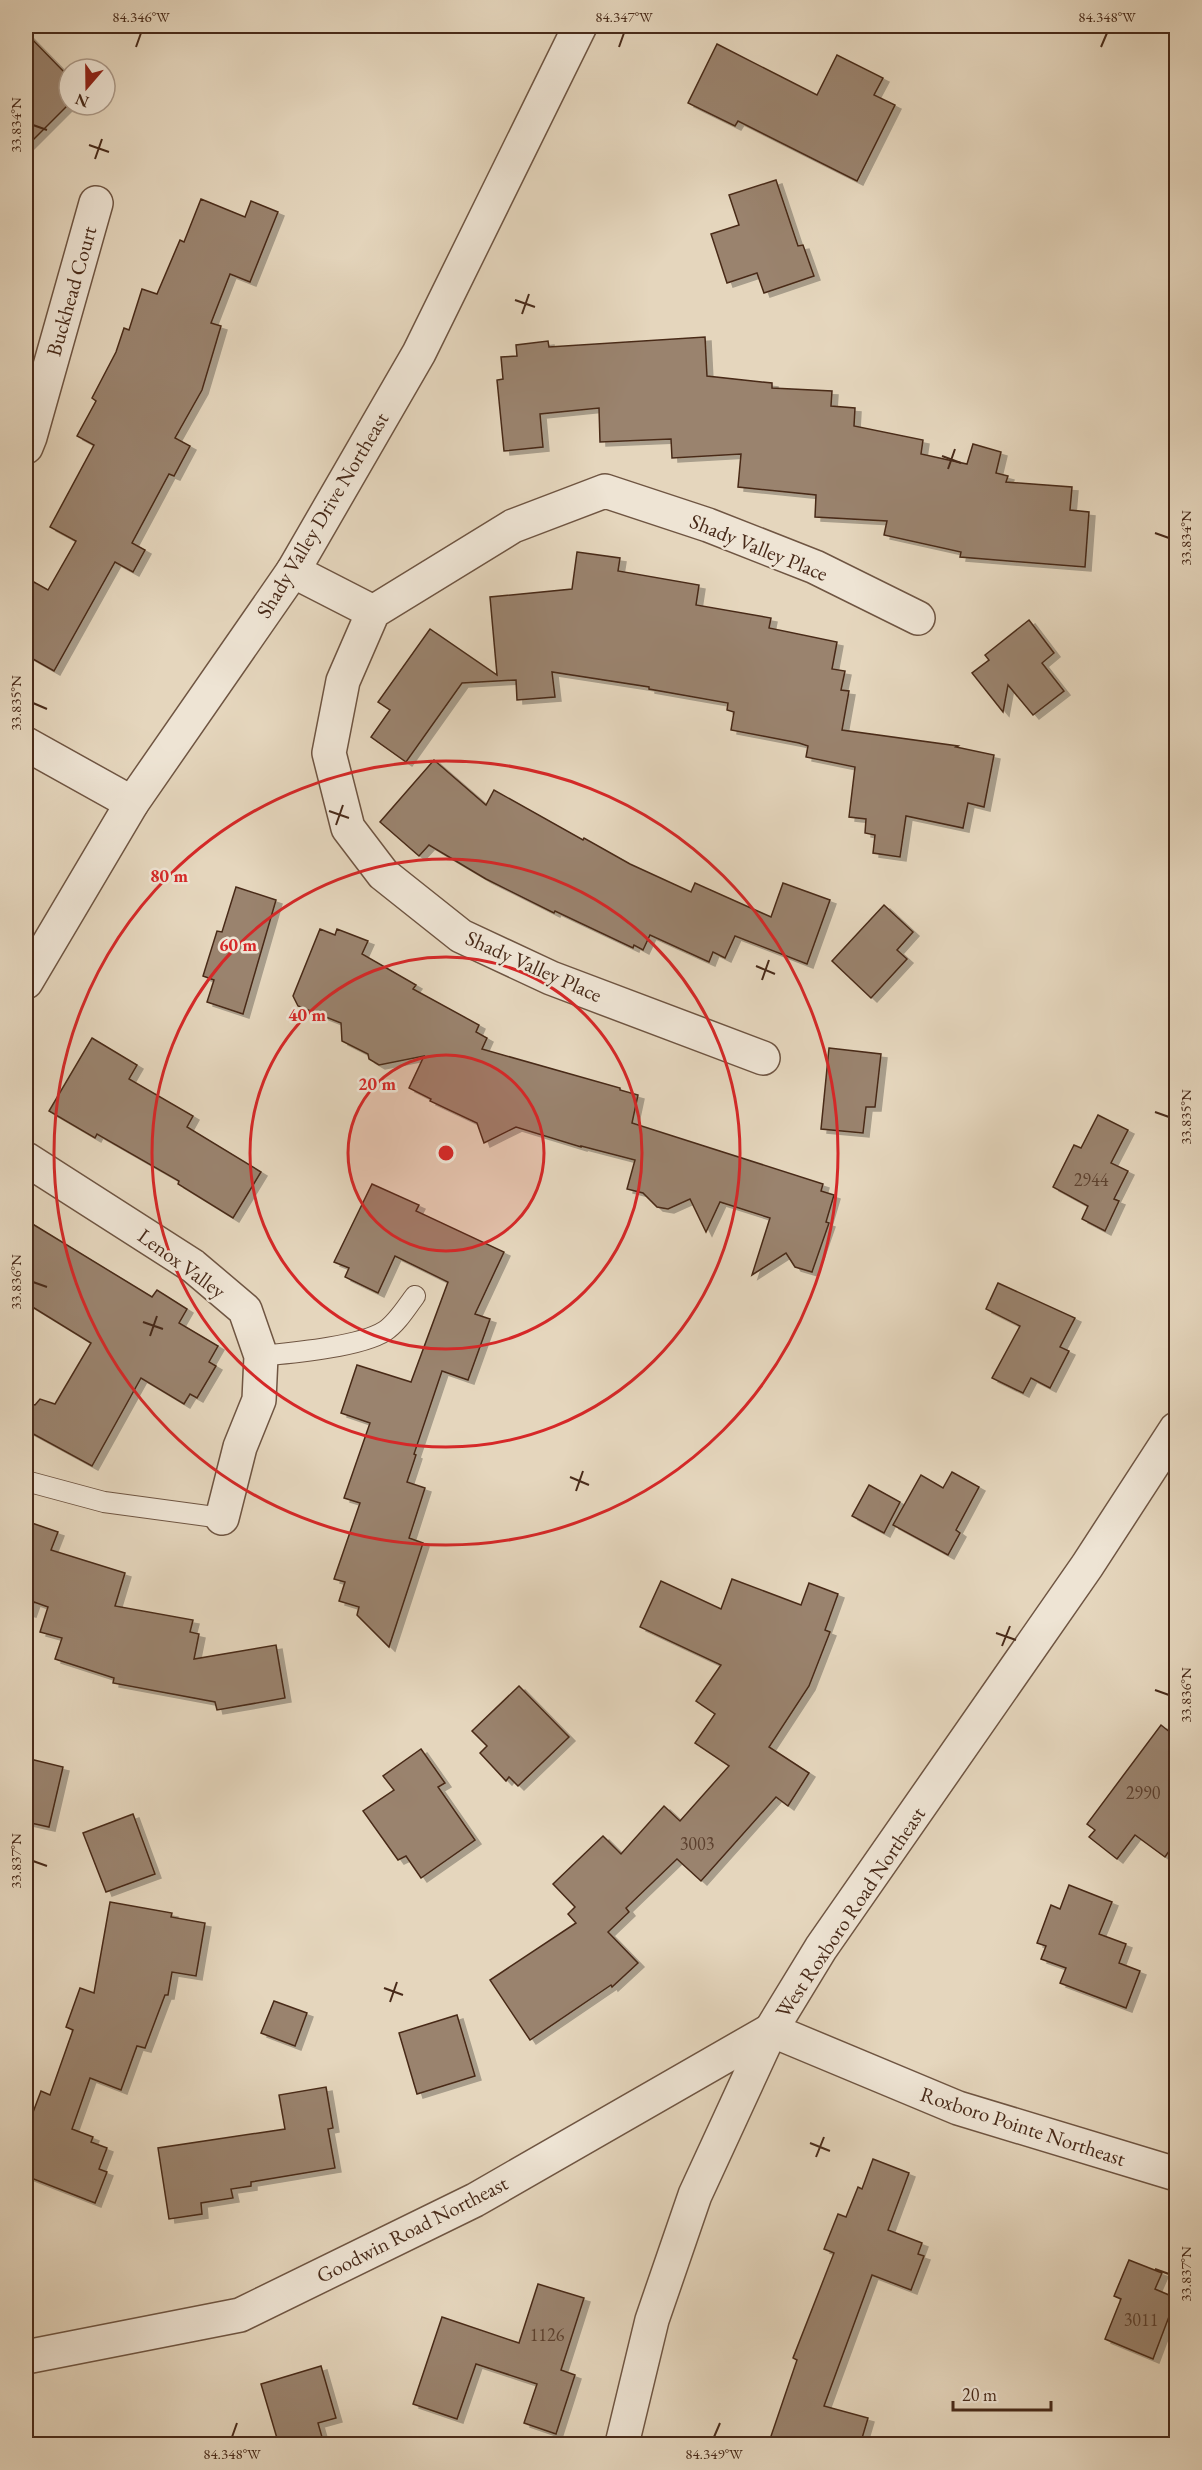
<svg xmlns="http://www.w3.org/2000/svg" width="1202" height="2470" viewBox="0 0 1202 2470" font-family="'EB Garamond',serif">
<style>
.building{fill:#9a836e;stroke:#482a19;stroke-width:1.5;filter:url(#shadow)}
.lines{fill:none;stroke-linecap:round;stroke-linejoin:round}
.lane-casing{stroke:#6f5542;stroke-width:22}
.street-casing{stroke:#6f5542;stroke-width:36}
.lane{stroke:#eee4d4;stroke-width:20}
.street{stroke:#eee4d4;stroke-width:33}
.ticks{fill:none;stroke:#482a19;stroke-width:2}
.ring{fill:none;stroke:#d62828;stroke-width:3}
.labels{text-anchor:middle;dominant-baseline:central;stroke-width:5;stroke-linejoin:round;paint-order:stroke}
.number-label{font-size:18px;fill:#5c402e}
.street-label{font-size:21px;fill:#482a19;stroke:#eee4d4}
.centre{fill:#d62828;stroke:#eee4d4;stroke-width:3}
.ring-label{font-size:18px;text-anchor:middle;font-weight:bold;fill:#d62828;stroke:#eee4d4;stroke-width:5;stroke-linejoin:round;paint-order:stroke}
.neatline{fill:none;stroke:#482a19;stroke-width:2}
.ticks-label{font-size:15px;text-anchor:middle;fill:#482a19}
</style>
<defs>
<filter id="shadow"><feDropShadow dx="6" dy="4" stdDeviation="0" flood-color="#0004"/></filter>
</defs>
<rect width="100%" height="100%" fill="#e5d6bd"/>
<filter id="stains"><feTurbulence type="fractalNoise" baseFrequency=".00333" numOctaves="4"/><feColorMatrix values="0 0 0 0 .2 0 0 0 0 .09 0 0 0 0 .02 0 0 0 .5 -.17"/></filter>
<radialGradient id="worn" r=".72"><stop offset=".6" stop-color="#630" stop-opacity="0"/><stop offset="1" stop-color="#630" stop-opacity=".3"/></radialGradient>
<!-- building -->
<g class="building">
<path d="M26,33L69,77V104L26,147Z"/>
<path d="M717,44L817,95L837,55L883,78L874,95L895,105L857,181L738,121L735,126L688,103Z"/>
<path d="M776,180L798,246L803,245L814,276L764,293L757,273L727,283L711,234L739,225L729,195Z"/>
<path d="M201,199L245,217L251,201L278,212L250,282L230,274L211,323L221,326L202,390L175,438L190,446L174,476L169,474L132,543L145,550L133,572L115,562L54,671L26,655V597L34,582L48,590L76,541L50,527L94,445L77,436L96,401L92,398L116,352L124,328L129,330L142,289L157,294L180,240L184,242Z"/>
<path d="M705,337L707,376L772,383V388L832,391L831,406L855,408L854,426L923,440L921,454L967,464L973,444L1001,452L996,473L1008,476L1006,482L1072,487L1070,510L1089,512L1085,567L960,557L961,552L884,535L887,521L815,517L816,495L738,487L741,454L672,458L671,439L600,442L599,408L540,414L543,447L504,451L497,380L503,379L501,357L517,356L516,345L548,341L549,347Z"/>
<path d="M577,552L620,558L618,571L699,585L696,605L771,618L769,628L837,642L832,669L845,671L841,690L849,691L842,730L958,746L956,747L994,755L984,807L968,803L963,828L906,816L900,857L873,853L875,835L865,833L866,819L849,817L855,767L806,757L808,746L799,743L731,730L734,712L727,710L728,703L649,689V687L552,672L555,697L517,700L516,680L462,683L406,762L371,737L390,710L378,702L430,629L497,675L490,597L572,589Z"/>
<path d="M1029,620L1054,653L1042,663L1064,691L1033,715L1008,685L1003,712L972,673L989,660L985,655Z"/>
<path d="M434,760L486,805L494,790L583,840L584,838L630,864L691,892L695,883L771,917L783,883L830,900L807,964L735,936L725,958L713,952L709,962L650,935L643,950L634,945L633,948L555,911L554,913L486,879L429,845L419,856L380,822Z"/>
<path d="M236,887L276,900L243,1014L207,1002L214,980L203,976L217,931L222,932Z"/>
<path d="M884,905L913,932L897,950L907,959L871,998L832,961Z"/>
<path d="M320,929L335,935L337,929L368,941L362,954L416,985L413,989L479,1025L476,1032L487,1038L482,1049L620,1088V1090L638,1095L632,1123L823,1184L821,1191L834,1195L826,1222L829,1223L812,1272L795,1267L786,1253L752,1275L770,1218L720,1202L706,1232L690,1199L668,1209L657,1207L643,1193L627,1189L635,1160L581,1146V1147L516,1127L484,1143L477,1123L430,1101L431,1099L409,1088L424,1056L379,1065L369,1059L368,1054L342,1041L341,1023L298,1006L293,996Z"/>
<path d="M92,1038L137,1065L129,1079L193,1116L187,1127L261,1172L233,1218L178,1184L179,1181L97,1134L95,1138L49,1111Z"/>
<path d="M829,1048L881,1054L875,1107H866L863,1133L821,1129Z"/>
<path d="M1098,1115L1128,1130L1111,1163L1128,1171L1114,1199L1119,1201L1105,1231L1082,1219L1088,1206L1053,1187L1074,1145L1081,1148Z"/>
<path d="M372,1184L419,1205L416,1211L504,1252L475,1314L490,1319L468,1380L442,1371L414,1454L416,1455L407,1482L425,1488L409,1538L423,1543L389,1647L357,1615L359,1607L339,1601L345,1582L334,1579L360,1503L344,1498L370,1423L341,1413L357,1365L411,1382L448,1282L395,1256L378,1293L345,1277L349,1268L334,1262Z"/>
<path d="M26,1220L152,1297L157,1290L187,1309L179,1323L218,1346L209,1362L216,1366L197,1398L190,1394L184,1404L141,1378L92,1466L26,1430V1403L35,1405L40,1399L55,1404L91,1343L26,1303Z"/>
<path d="M998,1283L1075,1318L1060,1347L1069,1351L1050,1388L1031,1378L1023,1393L992,1378L1020,1326L986,1309Z"/>
<path d="M952,1472L979,1487L956,1530L960,1533L948,1555L893,1525L921,1475L943,1488Z"/>
<path d="M869,1485L900,1502L884,1533L852,1516Z"/>
<path d="M26,1521L58,1532L51,1550L125,1573L115,1606L193,1620L190,1632L199,1634L194,1659L276,1645L285,1698L217,1710L215,1702L113,1683L114,1678L55,1659L62,1638L40,1632L48,1607L34,1602L30,1613L26,1612Z"/>
<path d="M732,1579L801,1605L809,1583L838,1594L825,1630L830,1632L809,1686L769,1747L809,1773L788,1806L776,1797L701,1881L677,1859L626,1908L629,1912L608,1932L638,1963L612,1987L611,1985L530,2040L490,1980L576,1923L568,1914L575,1907L553,1884L603,1836L621,1854L664,1806L680,1821L729,1766L695,1743L715,1714L696,1701L721,1665L640,1627L661,1581L721,1609Z"/>
<path d="M519,1686L569,1737L518,1786L509,1777L506,1781L480,1753L487,1746L472,1731Z"/>
<path d="M1161,1725L1176,1737V1841L1165,1857L1135,1835L1117,1859L1089,1837L1095,1830L1087,1824Z"/>
<path d="M421,1749L445,1783L438,1787L475,1840L421,1878L406,1856L398,1860L363,1811L394,1790L383,1776Z"/>
<path d="M26,1758L63,1767L49,1827L26,1822Z"/>
<path d="M133,1814L155,1874L106,1892L83,1833Z"/>
<path d="M1069,1885L1112,1902L1099,1934L1126,1944L1119,1963L1140,1971L1126,2008L1060,1983L1066,1968L1041,1959L1046,1946L1037,1943L1051,1905L1060,1909Z"/>
<path d="M110,1902L172,1913L171,1917L205,1923L196,1976L172,1972L168,1995H165L145,2048L137,2046L121,2090L90,2078L72,2129L93,2137L91,2142L107,2148L99,2169L107,2172L95,2203L26,2176V2131L41,2091L50,2095L73,2030L66,2027L80,1988L94,1993Z"/>
<path d="M274,2001L307,2013L295,2046L261,2033Z"/>
<path d="M457,2015L475,2076L417,2094L399,2033Z"/>
<path d="M326,2087L333,2128L328,2129L335,2168L251,2182V2186L231,2189L233,2198L201,2203L202,2214L169,2219L158,2148L285,2129L279,2095Z"/>
<path d="M873,2159L909,2173L888,2230L922,2243L918,2254L924,2256L911,2290L872,2275L824,2406L868,2418L860,2445H768L797,2360L793,2358L834,2253L824,2249L838,2214L846,2217L858,2187L862,2189Z"/>
<path d="M1129,2260L1162,2273L1155,2289L1176,2298L1153,2359L1105,2339L1121,2299L1114,2296Z"/>
<path d="M538,2284L584,2298L561,2370L575,2375L556,2434L524,2423L537,2384L476,2364L457,2419L413,2404L442,2317L519,2343Z"/>
<path d="M321,2366L336,2418L318,2423L322,2437L294,2445H279L261,2384Z"/>
</g>
<g class="lines">
<defs>
<g id="lane">
<path d="M261,1356C291,1353 360,1347 385,1331C397,1323 406,1308 415,1296"/>
<path d="M26,1481L104,1502L222,1518"/>
</g>
<g id="street">
<path d="M26,447L30,437L96,203"/>
<path d="M293,571L373,612"/>
<path d="M26,744L132,803"/>
<path d="M26,982L132,803L293,571L419,353L580,26"/>
<path d="M763,1058L551,978L461,936L383,874L348,828L329,753L343,681L373,612L513,526L605,491L708,525L815,567L918,618"/>
<path d="M26,1159L193,1266L245,1310L261,1356L259,1400L240,1447L222,1518"/>
<path d="M26,2357L240,2315L475,2200L771,2030L958,2108L1176,2174"/>
<path d="M622,2444L652,2320L695,2195L771,2030L821,1948L1087,1566L1176,1429"/>
</g>
</defs>
<!-- lane casing -->
<use href="#lane" class="lane-casing"/>
<!-- street casing -->
<use href="#street" class="street-casing"/>
<!-- lane -->
<use href="#lane" class="lane"/>
<!-- street -->
<use href="#street" class="street"/>
</g>
<!-- ticks -->
<path class="ticks" d="M136,47L141,33M619,47L624,33M1101,47L1107,33M33,125L47,130M89,145L109,152M95,159L102,139M515,300L535,307M522,314L529,294M942,456L961,463M948,469L955,449M1155,533L1169,538M33,703L47,709M329,811L349,818M336,825L343,805M756,966L775,974M762,980L769,960M1155,1112L1169,1117M33,1282L47,1287M143,1322L163,1329M150,1336L157,1316M570,1477L589,1485M576,1491L583,1471M996,1633L1016,1640M1002,1646L1010,1626M1155,1690L1169,1695M33,1861L47,1866M384,1988L403,1995M390,2002L397,1982M810,2143L830,2151M816,2157L824,2137M1155,2269L1169,2274M232,2437L237,2423M714,2437L720,2423"/>
<!-- distance rings -->
<circle cx="446" cy="1153" r="98" fill="#d62828" fill-opacity=".12"/>
<g class="ring">
<circle cx="446" cy="1153" r="98"/>
<circle cx="446" cy="1153" r="196"/>
<circle cx="446" cy="1153" r="294"/>
<circle cx="446" cy="1153" r="392"/>
</g>
<g class="labels">
<!-- number labels -->
<g class="number-label">
<text x="1091" y="1179">2944</text>
<text x="1143" y="1792">2990</text>
<text x="697" y="1843">3003</text>
<text x="1141" y="2319">3011</text>
<text x="547" y="2334">1126</text>
</g>
<!-- street labels -->
<g class="street-label">
<text transform="translate(71 291) rotate(-74)">Buckhead Court</text>
<text transform="translate(322 515) rotate(-59)">Shady Valley Drive Northeast</text>
<text transform="translate(759 547) rotate(22)">Shady Valley Place</text>
<text transform="translate(534 966) rotate(24)">Shady Valley Place</text>
<text transform="translate(182 1263) rotate(36)">Lenox Valley</text>
<text transform="translate(850 1912) rotate(-56)">West Roxboro Road Northeast</text>
<text transform="translate(1023 2126) rotate(18)">Roxboro Pointe Northeast</text>
<text transform="translate(412 2229) rotate(-27)">Goodwin Road Northeast</text>
</g>
</g>
<circle cx="446" cy="1153" r="9" class="centre"/>
<g class="ring-label">
<text x="169" y="882">80 m</text>
<text x="238" y="951">60 m</text>
<text x="307" y="1021">40 m</text>
<text x="377" y="1090">20 m</text>
</g>
<!-- margin -->
<rect width="1202" height="2470" fill="none" stroke="#e5d6bd" stroke-width="66"/>
<!-- north arrow -->
<g transform="translate(87 87) rotate(200)"><circle r="28" fill="#eee4d4" stroke="#ac9a89" stroke-width="1.5"/>
<path d="M0-4.5L10 22L0 15L-10 22Z" fill="#8f2418"/>
<text y="-9" font-size="16" font-weight="bold" text-anchor="middle" fill="#482a19">N</text>
</g>
<!-- scale -->
<path d="M953 2401v9h98v-9" fill="none" stroke="#482a19" stroke-width="3"/>
<text x="962" y="2401" font-size="18" fill="#482a19" stroke="#eee4d4" stroke-width="4.5" paint-order="stroke">20 m</text>
<rect x="33" y="33" width="1136" height="2404" class="neatline"/>
<g class="ticks-label">
<text x="141" y="22">84.346°W</text>
<text x="624" y="22">84.347°W</text>
<text x="1107" y="22">84.348°W</text>
<text transform="translate(16 125) rotate(-90)" y="5">33.834°N</text>
<text transform="translate(1186 538) rotate(-90)" y="5">33.834°N</text>
<text transform="translate(16 703) rotate(-90)" y="5">33.835°N</text>
<text transform="translate(1186 1117) rotate(-90)" y="5">33.835°N</text>
<text transform="translate(16 1282) rotate(-90)" y="5">33.836°N</text>
<text transform="translate(1186 1695) rotate(-90)" y="5">33.836°N</text>
<text transform="translate(16 1861) rotate(-90)" y="5">33.837°N</text>
<text transform="translate(1186 2274) rotate(-90)" y="5">33.837°N</text>
<text x="232" y="2459">84.348°W</text>
<text x="714" y="2459">84.349°W</text>
</g>
<rect width="100%" height="100%" filter="url(#stains)"/>
<rect width="100%" height="100%" fill="url(#worn)"/>
</svg>
